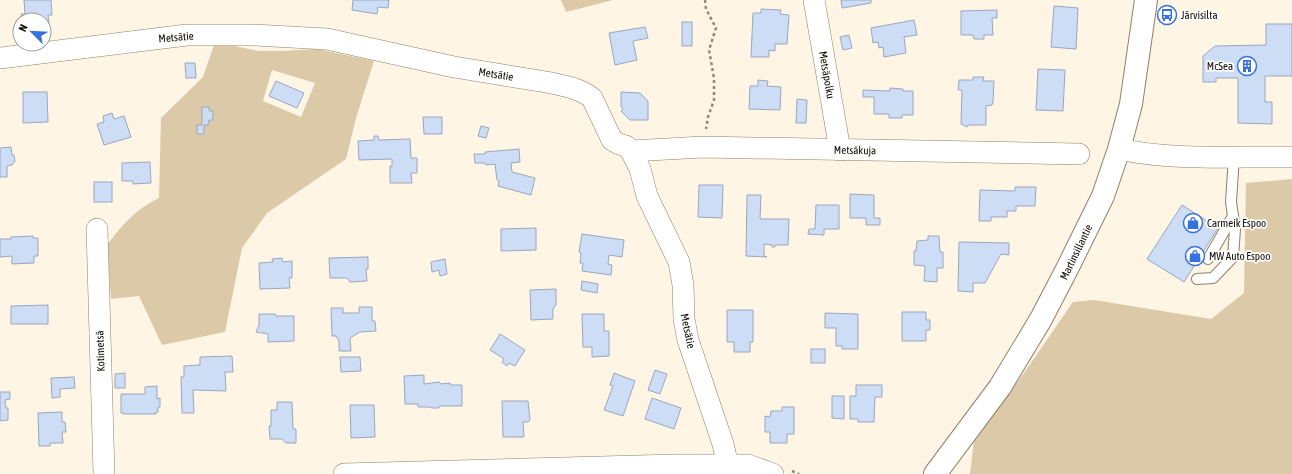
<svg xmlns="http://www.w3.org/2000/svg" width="1292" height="474" viewBox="0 0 1292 474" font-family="'Asap Condensed',sans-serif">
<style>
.green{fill:#dcc9a8;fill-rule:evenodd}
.building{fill:#ceddf6;stroke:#99a6be}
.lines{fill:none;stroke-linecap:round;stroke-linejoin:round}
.lane-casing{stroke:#8e8169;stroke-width:12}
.street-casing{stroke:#8e8169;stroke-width:22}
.primary-casing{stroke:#8e8169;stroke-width:24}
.path{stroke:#8e877b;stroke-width:2.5;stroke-dasharray:3 3;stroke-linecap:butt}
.lane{stroke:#fff;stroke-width:10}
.street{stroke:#fff;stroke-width:21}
.primary{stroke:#fff;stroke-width:22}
.labels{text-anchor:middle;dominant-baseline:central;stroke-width:3.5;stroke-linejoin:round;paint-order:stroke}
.poi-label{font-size:11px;fill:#100b04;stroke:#fff;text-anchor:start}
.street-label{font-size:11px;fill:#100b04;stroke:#fff}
</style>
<rect width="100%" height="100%" fill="#fef5e5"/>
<!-- green -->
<g class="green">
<path d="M561,0H613L566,12Z"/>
<path d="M215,42L259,51H282L317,49L374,61L356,118L346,159L267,213L242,248L225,332L162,345L139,296L111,299L107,245C123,224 135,210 159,198L161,118L203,77ZM272,70L315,83L301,117L263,101Z"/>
<path d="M1292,179V474H970L974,441L1026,370L1073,302L1094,300L1211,319L1244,293L1246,183Z"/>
</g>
<!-- building -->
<g class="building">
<path d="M24,0H51L52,15H48L49,24L44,25V20H22L21,14H25Z"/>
<path d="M353,0H389L388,8L378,7L377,14L352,10Z"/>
<path d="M841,0H871V3L842,8Z"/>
<path d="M1054,6L1078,8L1076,49L1051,47Z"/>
<path d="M761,9L781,10L780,14L789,15L787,44H775V51L769,50V57H751L753,13H761Z"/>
<path d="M997,10V18H992L993,35H984V39H974L973,35H961V11Z"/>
<path d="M914,20L917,35L904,37L906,53L884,57L883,47L879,48L878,42L873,43L871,28Z"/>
<rect x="682" y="22" width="10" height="24"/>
<path d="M1266,24H1292V76H1265V102H1272V124L1238,123V78H1216V82H1203V56L1215,46L1266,45Z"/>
<path d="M645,27L648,38L633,41L637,60L615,65L609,33Z"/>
<path d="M849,35L852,48L843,50L840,37Z"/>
<path d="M185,63H195L196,78H186Z"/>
<path d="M1038,69L1065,70L1063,111L1036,110Z"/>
<path d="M973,77H984L983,81H994L993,102L992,105L986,106V125H968L967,127L961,124L962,90H958L959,80H973Z"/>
<path d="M758,80L768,81L767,86L781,87L780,110L749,109L750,86H758Z"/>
<path d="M276,81L304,93L297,108L269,96Z"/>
<path d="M890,88L903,89V91H913V115H902V118H889V114H874V97H863V90L890,91Z"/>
<path d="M23,92H47L48,122L23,123Z"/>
<path d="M621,92L640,93L648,101V120H630L621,111L623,109L621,106Z"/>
<path d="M797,99L807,100L806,123H796Z"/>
<path d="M202,107H209V111H213V120H209L208,125H204V134H197V125H202Z"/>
<path d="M112,113L114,119L124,116L131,137L104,145L97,124L104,122L103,116Z"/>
<path d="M423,117H442V134H424Z"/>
<path d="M481,126L489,128L486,138L478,136Z"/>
<path d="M374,136H378L379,140L410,139L411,158H417V173H411L412,183H390V166H392V159L359,160L358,141L374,140Z"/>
<path d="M11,147L12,155H14L15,161L12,165L7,166V177H0V148Z"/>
<path d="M519,149L520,162L511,163L512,172L535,178L531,195L498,186L499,181L497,180L495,164L486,165L485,163H475L474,154H485V152Z"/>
<path d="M150,162L151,183L133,184V181H122V163Z"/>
<rect x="94" y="182" width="18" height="20"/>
<path d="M699,185H723L722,218L698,217Z"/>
<path d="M1015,187H1036L1035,206H1016V211H1007V217H991V221H979L980,190L1015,191Z"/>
<path d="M850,194L874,195V218H880V225H866V218H850Z"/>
<path d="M747,195H761L760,219H789L788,245H775V247H772V245L764,244V256L767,257L746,256Z"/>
<path d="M816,205H839V229H824V235L808,234L809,229H815Z"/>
<path d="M1182,205L1218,228L1184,282L1147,259Z"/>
<path d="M536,228V250L501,251V229Z"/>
<path d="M582,234L624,240L622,257L609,255L608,264L612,265L611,275L582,271L583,263H580L581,253L579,252Z"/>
<path d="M33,236V238H38V256H34V263L12,264V256L0,257V239H11V237Z"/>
<path d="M928,236H939L940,252H943V268H937V282L924,281L925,266L914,265V251H916L917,241L928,240Z"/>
<path d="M959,242L1009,243V255L1001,254L985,283H973V292L958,291Z"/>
<path d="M368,257V269H366L367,281L350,282L347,278H330L329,258Z"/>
<path d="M282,258L283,262L292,261V278H289L290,288L260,289L259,263L273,262L272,259Z"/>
<path d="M445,259L447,274L440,276L439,270L432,272L431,262Z"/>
<path d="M582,281L598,284L597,293L581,290Z"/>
<path d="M556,289V305L553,309V319L531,320L530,290Z"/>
<path d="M48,305V324H11V306Z"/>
<path d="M359,307H372V321H375L376,331L360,332L350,338L351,351H339V341L336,336H332L331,308H343V313H359Z"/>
<path d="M727,310H753V342H750V352H734V342H727Z"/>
<path d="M902,312H926V320H930V330H926V341H902Z"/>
<path d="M825,313L858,314V349H842V346H836V328H825Z"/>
<path d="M259,314H275L276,316H294V341L268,342V334L256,332L259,325Z"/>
<path d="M582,314H604V331H609V356L592,357V347H583Z"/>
<path d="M500,334L525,350L515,366L509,363L507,366L502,362L504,359L490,350Z"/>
<rect x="811" y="349" width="14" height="14"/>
<path d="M232,356L233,372H225L226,391L193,390L194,413H182L181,377H184V366L200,365V357Z"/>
<path d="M340,357H360L361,371L341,372Z"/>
<path d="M655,370L667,374L660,394L648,390Z"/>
<path d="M125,373V388H115V374Z"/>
<path d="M614,373L635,381L623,416L604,410L613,386L610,385Z"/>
<path d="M424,375V384L439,382L441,384L450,383V385H462V406H440L439,408H432L430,407H418V404H405L404,376Z"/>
<path d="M74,377L75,388L60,389V397L52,398L51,378Z"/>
<path d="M856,385H882V397H875L874,422H858V419H850V396H856Z"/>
<path d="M157,386V399L160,398V407H158V412H156V414H123V413H121V394H145V387Z"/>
<path d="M0,392H10V399L5,400L6,408H8V420L0,421Z"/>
<path d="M832,396H844V419L832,418Z"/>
<path d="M652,398L681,408L674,429L645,419Z"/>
<path d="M502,401H528L530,420L528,422H523L524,437H503Z"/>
<path d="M277,402H292L293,429H296V443H286L282,439H270L269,426H271V410H277Z"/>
<path d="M350,405H374L375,437L351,438Z"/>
<path d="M782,407H794V434H787V443H770V432H765V416L770,417L771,411H782Z"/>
<path d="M62,412V422H65L66,432H62L63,443H50V446H39L38,413Z"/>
</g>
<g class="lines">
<defs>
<g id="lane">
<path d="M1208,259L1233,216"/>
<path d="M1197,279L1213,278L1233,257L1235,229L1231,202L1234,156"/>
</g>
<g id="street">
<path d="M814,0L840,150"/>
<path d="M0,58L187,35H253L327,39L454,67L546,82C561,85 580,88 592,98L612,140L619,144L626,146L631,151L640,169L647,196L679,262L683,285L684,319L688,340L723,444L728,466"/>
<path d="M1119,149C1174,161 1235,156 1292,157"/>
<path d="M631,151L703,147L1079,154"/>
<path d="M97,229L104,474"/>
<path d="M344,474L675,465H748L773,474"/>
</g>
<path id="primary" d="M935,474L1000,387L1041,319L1067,269L1103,196L1119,149L1131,104L1146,0"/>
</defs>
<!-- lane casing -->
<use href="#lane" class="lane-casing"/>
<!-- street casing -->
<use href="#street" class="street-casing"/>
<!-- primary casing -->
<use href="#primary" class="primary-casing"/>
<!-- path -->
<g class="path">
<path d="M705,0L706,9L716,28L709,50L714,78V100L708,117L706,129"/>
<path d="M792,471L799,474"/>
</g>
<!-- lane -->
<use href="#lane" class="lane"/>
<!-- street -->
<use href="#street" class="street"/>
<!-- primary -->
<use href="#primary" class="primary"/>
</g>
<!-- icons -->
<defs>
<symbol id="bus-ring" viewBox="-11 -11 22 22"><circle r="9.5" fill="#fff" stroke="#3770df" stroke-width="1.5"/><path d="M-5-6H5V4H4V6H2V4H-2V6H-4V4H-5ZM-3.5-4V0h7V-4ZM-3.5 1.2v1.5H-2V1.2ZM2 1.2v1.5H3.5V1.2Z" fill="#3770df"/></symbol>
<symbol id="building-ring" viewBox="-11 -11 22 22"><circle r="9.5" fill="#fff" stroke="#3770df" stroke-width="1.5"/><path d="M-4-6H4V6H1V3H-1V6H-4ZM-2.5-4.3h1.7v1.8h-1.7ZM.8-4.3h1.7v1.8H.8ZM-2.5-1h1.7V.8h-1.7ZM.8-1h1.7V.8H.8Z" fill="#3770df"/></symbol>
<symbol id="shop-ring" viewBox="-11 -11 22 22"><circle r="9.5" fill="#fff" stroke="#3770df" stroke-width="1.5"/><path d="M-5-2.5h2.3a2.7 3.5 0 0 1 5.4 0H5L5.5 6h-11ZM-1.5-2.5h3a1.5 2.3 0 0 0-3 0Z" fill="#3770df"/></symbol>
</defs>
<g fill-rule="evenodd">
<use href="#bus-ring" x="1156" y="4" width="22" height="22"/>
<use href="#building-ring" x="1236" y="55" width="22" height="22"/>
<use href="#shop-ring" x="1182" y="212" width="22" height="22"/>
<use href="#shop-ring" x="1184" y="245" width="22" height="22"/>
</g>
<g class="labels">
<!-- poi labels -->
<g class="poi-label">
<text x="1181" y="15">Järvisilta</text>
<text x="1233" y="66" text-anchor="end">McSea</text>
<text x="1207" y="223">Carmeik Espoo</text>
<text x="1209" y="256">MW Auto Espoo</text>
</g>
<!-- street labels -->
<g class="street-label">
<text transform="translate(176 37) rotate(-5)">Metsätie</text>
<text transform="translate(496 74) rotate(9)">Metsätie</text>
<text transform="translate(827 75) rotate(80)">Metsäpolku</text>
<text transform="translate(855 150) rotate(1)">Metsäkuja</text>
<text transform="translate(1076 252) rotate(-64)">Martinsillantie</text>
<text transform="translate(688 331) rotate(78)">Metsätie</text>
<text transform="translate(100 351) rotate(-92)">Kotimetsä</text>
</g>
</g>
<!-- north arrow -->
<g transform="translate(32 32) rotate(294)"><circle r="19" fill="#ffffff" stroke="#9f9d9b"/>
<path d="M0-3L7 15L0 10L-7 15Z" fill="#3770df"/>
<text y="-6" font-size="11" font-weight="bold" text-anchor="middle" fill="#100b04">N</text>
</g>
</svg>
